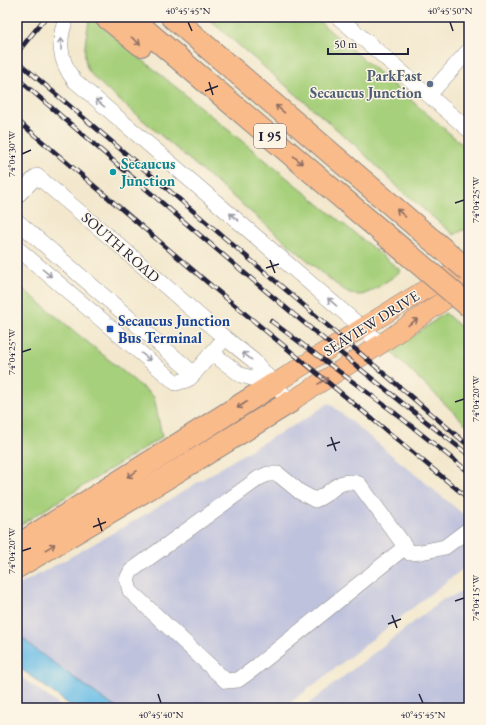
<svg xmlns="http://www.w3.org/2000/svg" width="486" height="725" viewBox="0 0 486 725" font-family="'EB Garamond',serif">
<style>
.industrial{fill:#bfc2dd}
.green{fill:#a7d07b;stroke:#64795b}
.water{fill:#6bbde6;stroke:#467090}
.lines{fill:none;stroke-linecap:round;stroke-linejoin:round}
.minor-casing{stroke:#8a8584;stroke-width:16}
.major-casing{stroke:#8a8584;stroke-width:20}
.highway-casing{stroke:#8a8584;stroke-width:24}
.minor{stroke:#fff;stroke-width:15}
.major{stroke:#fabb8b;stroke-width:19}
.highway{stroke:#fabb8b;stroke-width:22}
.rail-casing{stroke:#22223b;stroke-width:4.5}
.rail{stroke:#fcf5e5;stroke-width:3;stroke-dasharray:9;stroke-linecap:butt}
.highway-bridge-casing{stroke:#8a8584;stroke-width:24;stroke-linecap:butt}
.highway-bridge{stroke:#fabb8b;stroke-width:22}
.oneway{stroke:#8e6e63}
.oneway2{stroke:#9c9ca7}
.ticks{fill:none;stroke:#22223b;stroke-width:1.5}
.service-dot{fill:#5c6f8a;stroke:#fcf5e5;stroke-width:1.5}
.culture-dot{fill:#0f9aa8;stroke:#fcf5e5;stroke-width:1.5}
.transit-dot{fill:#1a4fb4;stroke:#fcf5e5;stroke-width:1.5}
.labels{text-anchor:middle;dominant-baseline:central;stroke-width:3;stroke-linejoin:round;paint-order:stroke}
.shield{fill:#fcf5e5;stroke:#63616e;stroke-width:1}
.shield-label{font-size:14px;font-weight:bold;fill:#22223b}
.service-label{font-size:15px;font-weight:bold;fill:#4e5e75;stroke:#fcf5e5;text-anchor:end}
.culture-label{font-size:15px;font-weight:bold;fill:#0d838f;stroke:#fcf5e5;text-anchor:start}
.street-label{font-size:15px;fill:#22223b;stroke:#fcf5e5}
.transit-label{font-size:15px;font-weight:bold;fill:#164399;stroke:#fcf5e5;text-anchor:start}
.neatline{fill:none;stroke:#22223b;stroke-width:1.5}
.ticks-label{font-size:10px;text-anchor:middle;fill:#22223b}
</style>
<rect width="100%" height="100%" fill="#fcf5e5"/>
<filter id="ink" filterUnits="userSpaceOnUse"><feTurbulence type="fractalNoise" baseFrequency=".025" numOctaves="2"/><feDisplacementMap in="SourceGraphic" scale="8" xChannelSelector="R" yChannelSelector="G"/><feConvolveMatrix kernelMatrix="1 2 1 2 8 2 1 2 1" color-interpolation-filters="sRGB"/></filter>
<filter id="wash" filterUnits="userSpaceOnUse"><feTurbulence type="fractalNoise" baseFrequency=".012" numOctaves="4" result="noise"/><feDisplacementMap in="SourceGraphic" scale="16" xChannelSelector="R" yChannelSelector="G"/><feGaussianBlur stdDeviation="0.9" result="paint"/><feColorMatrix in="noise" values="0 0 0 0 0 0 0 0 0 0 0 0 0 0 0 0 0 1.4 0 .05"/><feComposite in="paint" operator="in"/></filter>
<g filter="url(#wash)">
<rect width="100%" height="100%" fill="#f3e8cd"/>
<!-- industrial -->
<g class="industrial">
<path d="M329,403L469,519V564L284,708H116L37,651L17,633V586L65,560L153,510L258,445L302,421Z"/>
<path d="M469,589V708H303L442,600Z"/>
<path d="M17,674L63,708H17Z"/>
</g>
<!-- green -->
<g class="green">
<path d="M90,17L401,271C393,277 370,294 361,295C348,296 335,283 326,276L104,87C99,82 94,78 90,73C80,60 87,32 90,17Z"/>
<path d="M206,17H314L469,150V228L461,231L454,235L402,191L355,145Z"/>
<path d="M17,284L154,397L162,437L17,527Z"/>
<path d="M445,313L469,334V427L391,352Z"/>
</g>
<!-- water -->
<path class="water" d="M17,633L37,651L116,708H74L17,666Z"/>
</g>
<g filter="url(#ink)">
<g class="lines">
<defs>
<g id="minor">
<path d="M67,17C57,39 59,62 75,81L381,344"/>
<path d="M338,17L469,130"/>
<path d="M429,95L469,50"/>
<path d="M17,196L37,176L113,240L219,333L254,361L290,402"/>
<path d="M17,221L194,374"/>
<path d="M17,248L176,383L186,380L190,378L225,338"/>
<path d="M212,353L241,375L274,384"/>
<path d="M405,547L252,670L238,680L226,681L130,591L127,579L131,571L259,478L268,474H278L300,492L315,500C332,494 338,476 359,484L410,553L421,552L445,547L469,529"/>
</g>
<g id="major">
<path d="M274,384L362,328L469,263"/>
<path d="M290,402L381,344L469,283"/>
</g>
<g id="highway">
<path d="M106,17L141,45"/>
<path d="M130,17L409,255"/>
<path d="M172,17L431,239"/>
<path d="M17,546L274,384"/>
<path d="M17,567L163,480L290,402"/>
</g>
</defs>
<!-- minor casing -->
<use href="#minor" class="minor-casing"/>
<!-- major casing -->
<use href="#major" class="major-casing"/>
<!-- highway casing -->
<use href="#highway" class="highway-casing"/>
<!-- minor -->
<use href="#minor" class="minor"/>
<!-- major -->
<use href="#major" class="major"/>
<!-- highway -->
<use href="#highway" class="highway"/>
<defs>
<g id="rail">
<path d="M17,23L22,17"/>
<path d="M17,53L46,17"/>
<path d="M17,61L469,446"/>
<path d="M17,78C166,206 313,335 469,455"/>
<path d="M17,120L214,288L469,499"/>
<path d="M271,321L395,413L469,472"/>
</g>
</defs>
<!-- rail casing -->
<use href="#rail" class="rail-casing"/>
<!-- rail -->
<use href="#rail" class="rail"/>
<defs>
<g id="highway-bridge">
<path d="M431,239L469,271"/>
<path d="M409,255L469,306"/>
</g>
</defs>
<!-- highway-bridge casing -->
<use href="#highway-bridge" class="highway-bridge-casing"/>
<!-- highway-bridge -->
<use href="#highway-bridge" class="highway-bridge"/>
</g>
<!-- one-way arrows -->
<defs><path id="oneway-shaft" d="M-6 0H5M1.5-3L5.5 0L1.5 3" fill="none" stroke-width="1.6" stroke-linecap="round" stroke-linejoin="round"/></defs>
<g class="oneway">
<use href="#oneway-shaft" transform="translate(136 41) rotate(39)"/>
<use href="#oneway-shaft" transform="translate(280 109) rotate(-140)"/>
<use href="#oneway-shaft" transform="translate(298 160) rotate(41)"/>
<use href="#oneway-shaft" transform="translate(401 213) rotate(-139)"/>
<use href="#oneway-shaft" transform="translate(413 322) rotate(-35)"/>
<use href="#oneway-shaft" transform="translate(323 381) rotate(-32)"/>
<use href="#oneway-shaft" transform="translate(242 405) rotate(147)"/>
<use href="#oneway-shaft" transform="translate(132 474) rotate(148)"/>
<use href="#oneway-shaft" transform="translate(50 547) rotate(-31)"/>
</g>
<g class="oneway2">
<use href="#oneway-shaft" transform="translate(61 44) rotate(-91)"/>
<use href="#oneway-shaft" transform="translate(100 103) rotate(-140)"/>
<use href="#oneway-shaft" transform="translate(234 217) rotate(-139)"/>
<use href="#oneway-shaft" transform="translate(47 273) rotate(40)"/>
<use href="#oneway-shaft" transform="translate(332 302) rotate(-139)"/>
<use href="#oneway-shaft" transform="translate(247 356) rotate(-141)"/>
<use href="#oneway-shaft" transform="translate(146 357) rotate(40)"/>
</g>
</g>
<!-- ticks -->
<path class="ticks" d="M188,22L192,31M450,22L453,31M209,82L213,95M205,91L218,86M22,154L31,150M455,203L464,200M270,260L275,273M266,268L279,264M22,352L31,349M455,402L464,399M331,437L336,451M327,446L340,442M98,518L102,531M93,527L106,522M22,551L31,548M455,601L464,598M392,615L397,628M388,624L401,619M158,694L161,703M419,694L423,703"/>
<!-- markers -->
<circle class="service-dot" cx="430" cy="84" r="4"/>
<circle class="culture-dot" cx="113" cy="172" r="4"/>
<rect class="transit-dot" x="106" y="325" width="8" height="8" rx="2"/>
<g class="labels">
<!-- shield labels -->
<rect class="shield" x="254" y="124" width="32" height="24" rx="3"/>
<g class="shield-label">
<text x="270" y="136">I 95</text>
</g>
<!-- service labels -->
<g class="service-label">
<text x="422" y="75">ParkFast<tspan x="422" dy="17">Secaucus Junction</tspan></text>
</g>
<!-- culture labels -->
<g class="culture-label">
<text x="121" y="163">Secaucus<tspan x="121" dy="17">Junction</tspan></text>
</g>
<!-- street labels -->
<g class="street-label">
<text transform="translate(121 247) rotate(41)">SOUTH ROAD</text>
<text transform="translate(371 323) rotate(-32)">SEAVIEW DRIVE</text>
</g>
<!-- transit labels -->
<g class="transit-label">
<text x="118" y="320">Secaucus Junction<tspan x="118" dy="17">Bus Terminal</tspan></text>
</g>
</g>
<!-- margin -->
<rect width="486" height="725" fill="none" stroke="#fcf5e5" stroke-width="44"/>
<!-- scale -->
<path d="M328 48v6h80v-6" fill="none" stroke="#22223b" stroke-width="2"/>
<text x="334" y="48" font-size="12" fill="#22223b" stroke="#fcf5e5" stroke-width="3" paint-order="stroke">50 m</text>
<rect x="22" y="22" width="442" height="681" class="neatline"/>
<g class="ticks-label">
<text x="188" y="14">40°45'45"N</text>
<text x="450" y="14">40°45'50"N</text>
<text transform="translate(11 154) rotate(-90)" y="4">74°04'30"W</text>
<text transform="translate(475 200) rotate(-90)" y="4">74°04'25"W</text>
<text transform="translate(11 352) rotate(-90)" y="4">74°04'25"W</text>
<text transform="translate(475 399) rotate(-90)" y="4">74°04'20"W</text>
<text transform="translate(11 551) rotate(-90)" y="4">74°04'20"W</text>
<text transform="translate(475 598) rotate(-90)" y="4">74°04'15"W</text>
<text x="161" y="718">40°45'40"N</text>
<text x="423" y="718">40°45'45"N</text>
</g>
</svg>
